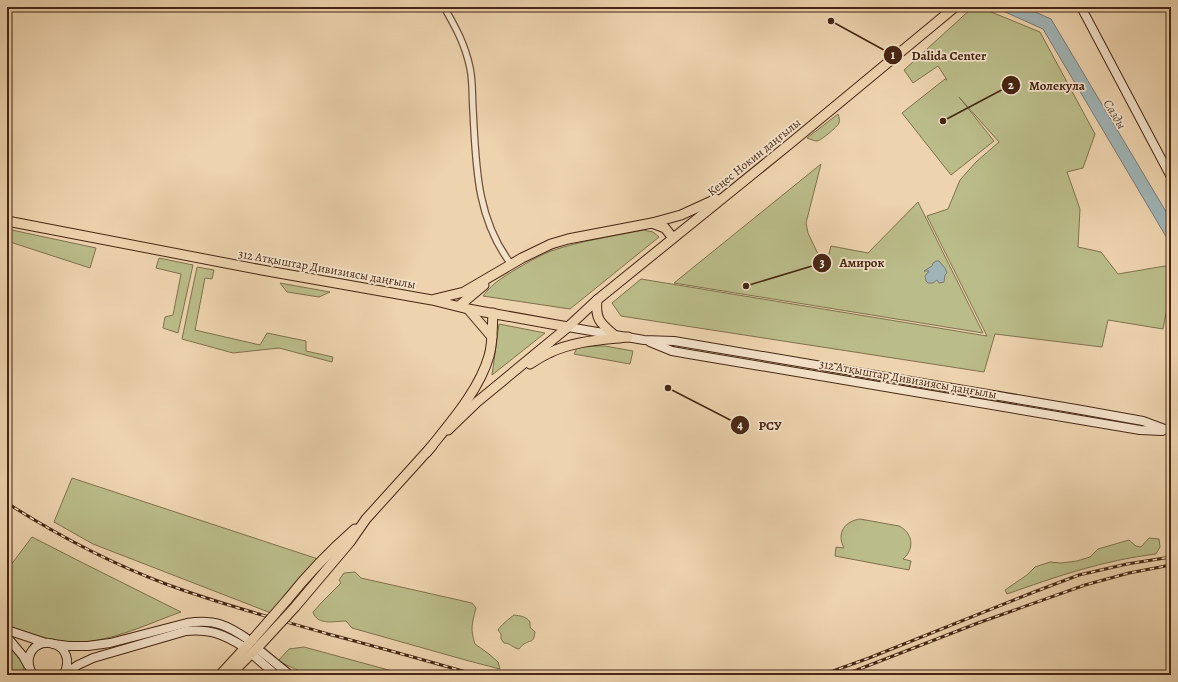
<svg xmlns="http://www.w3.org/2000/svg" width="1178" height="682" viewBox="0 0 1178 682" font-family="Alegreya,serif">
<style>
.green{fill:#babc89;stroke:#80714e}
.water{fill:#9fb4b6;stroke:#7c7b75}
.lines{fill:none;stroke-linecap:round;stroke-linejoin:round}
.minor-casing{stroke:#70513a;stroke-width:8}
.secondary-casing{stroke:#472613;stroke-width:10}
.primary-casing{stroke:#472613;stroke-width:11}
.trunk-casing{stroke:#472613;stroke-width:11}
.minor{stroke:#f3e2ca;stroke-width:5.5}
.secondary{stroke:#f3e2ca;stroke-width:8}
.primary{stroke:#edd3ae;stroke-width:9}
.trunk{stroke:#edd3ae;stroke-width:9}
.rail-casing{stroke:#472613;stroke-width:3}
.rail{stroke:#f3e2ca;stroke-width:1.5;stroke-dasharray:4.5;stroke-linecap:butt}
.primary-bridge-casing{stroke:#472613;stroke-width:11;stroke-linecap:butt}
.primary-bridge{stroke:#edd3ae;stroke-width:9}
.labels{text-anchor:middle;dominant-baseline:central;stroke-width:3.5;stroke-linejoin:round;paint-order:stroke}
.street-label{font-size:12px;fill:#472613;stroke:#f3e2ca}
.water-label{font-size:13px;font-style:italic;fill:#5d4a3c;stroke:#f3e2ca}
.leader{fill:none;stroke:#472613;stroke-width:1.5}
.callout-dot{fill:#472613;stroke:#f3e2ca;stroke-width:1.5}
.mark-label{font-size:12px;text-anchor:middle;font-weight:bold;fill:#fff}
.callout-label{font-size:13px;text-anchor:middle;font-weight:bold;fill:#472613;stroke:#f3e2ca;stroke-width:3.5;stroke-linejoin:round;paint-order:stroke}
</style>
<rect width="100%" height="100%" fill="#edd3ae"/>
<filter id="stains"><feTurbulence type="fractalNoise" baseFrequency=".005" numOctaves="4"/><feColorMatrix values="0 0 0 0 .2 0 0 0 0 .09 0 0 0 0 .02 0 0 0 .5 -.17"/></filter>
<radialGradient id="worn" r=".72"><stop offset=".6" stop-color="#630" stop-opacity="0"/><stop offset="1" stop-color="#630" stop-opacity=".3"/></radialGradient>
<!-- green -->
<g class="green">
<path d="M973,7H979L1040,32L1095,134L1083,168L1067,172L1080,209L1078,247L1101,252L1118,274L1165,266L1171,270V286L1163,329L1108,320L1102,347L995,334L984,372L621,316L612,303L641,279L987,336L927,216L948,209L960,180L976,162L999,142L959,97L994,141L951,175L902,113L945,79L947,80L938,66L913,83L904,70Z"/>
<path d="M838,114C839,117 840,120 839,123C837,127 822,140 817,141C814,141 810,139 807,138Z"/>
<path d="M821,164L806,223L808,233L817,252L826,265L831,246L868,253L918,202L983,333L674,283Z"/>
<path d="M7,229L96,248L90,268L7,241Z"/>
<path d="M644,230L653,232L659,237L570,309L483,296C492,284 500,279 513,271C525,264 538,256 551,251C580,241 614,236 644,230Z"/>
<path d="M159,258L193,265L178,333L163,328L165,317L173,315L181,274L156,268Z"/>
<path d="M197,267L214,270L212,279L205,278L195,330L260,345L267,333L306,341V351L333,357L332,362L279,348L233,353L182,339Z"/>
<path d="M280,283L330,292L319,297L287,292Z"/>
<path d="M499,324L545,333L492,375Z"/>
<path d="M589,346H605L633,351L630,364L574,354L577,348Z"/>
<path d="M72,478L318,559L271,613L93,544L54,522Z"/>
<path d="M860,519L899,526C913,533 915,549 903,559L911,561L909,570L835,556L836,547L844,548C836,533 845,521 860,519Z"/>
<path d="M32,537L87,565L181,612C144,625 106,645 66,642C46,640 26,632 7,626V570Z"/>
<path d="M1149,538L1159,539L1160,547L1156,554C1104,560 1055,577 1007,594L1005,590L1027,575L1035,567L1050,562L1061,563L1077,561L1090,557L1098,549L1129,540L1136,546L1141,547Z"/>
<path d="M355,572L361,578L472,603L476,608C472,623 470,629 475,644L489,654L498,662L500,669L469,661L352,628L346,621C335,621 317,626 313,612L323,601L341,583L339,580L344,573Z"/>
<path d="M514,615C520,616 526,616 530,622V627L535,632C533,644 532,639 524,644C523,644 520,648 519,649C513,648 510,643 504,643L501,639V634L498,630C500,626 510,618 514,615Z"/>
<path d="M7,642L23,664L24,670L18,675H10L7,672Z"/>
<path d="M304,647L407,675H308L278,661L289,649Z"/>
</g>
<!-- water -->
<g class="water">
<path d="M994,7H1024L1051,19L1171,220V245L1043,29Z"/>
<path d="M936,261H939L945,268L947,273L945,275L944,282L939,283L937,280L933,283H928L926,281L925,276L929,271H924L932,266L933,263Z"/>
</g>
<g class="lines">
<defs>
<path id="minor" d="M444,7C456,28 465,44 470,68C473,82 472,97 473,110C476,165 476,218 511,264"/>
<g id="secondary">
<path d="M1081,7L1171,177"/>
<path d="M568,327L644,340L674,341L1076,409L1143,421L1170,431"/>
<path d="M650,342L672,351L689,354L1140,430L1162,431"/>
<path d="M7,630L46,643"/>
<path d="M7,637L23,656L28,665"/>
<path d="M53,644L69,646H88L110,643L187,623C215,619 227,625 249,640"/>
<path d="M258,649L290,675"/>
<path d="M253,655L276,675"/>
<path d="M64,674L78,665L93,658L186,631C211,629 223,634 244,647"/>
<path d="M33,675C29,668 27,662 30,654C41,631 78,646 64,674"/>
</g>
<g id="primary">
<path d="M530,364C536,360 542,356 549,353C573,341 601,340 628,337"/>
<path d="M448,430L477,402L568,327"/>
<path d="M287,600C307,575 330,551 355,529"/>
<path d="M295,607L350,542L366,519L432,446"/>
<path d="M220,675L253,639"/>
<path d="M230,675L260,645"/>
</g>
<g id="trunk">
<path d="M7,221L262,270L432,300L468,309L568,327L597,300L792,142L955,7"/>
<path d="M652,223L665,228L673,238"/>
<path d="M435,299L464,292L522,258L551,244L568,239L652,223L681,215L716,199"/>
<path d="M597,300C595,319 600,323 614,335"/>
<path d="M459,306L484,285"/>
<path d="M468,309L492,337"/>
<path d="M427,452C449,424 479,391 489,356C493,343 492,327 493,313"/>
</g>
</defs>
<!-- minor casing -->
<use href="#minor" class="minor-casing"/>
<!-- secondary casing -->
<use href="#secondary" class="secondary-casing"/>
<!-- primary casing -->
<use href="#primary" class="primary-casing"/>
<!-- trunk casing -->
<use href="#trunk" class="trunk-casing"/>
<!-- minor -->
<use href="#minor" class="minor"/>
<!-- secondary -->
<use href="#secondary" class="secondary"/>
<!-- primary -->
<use href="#primary" class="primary"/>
<!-- trunk -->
<use href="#trunk" class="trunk"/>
<defs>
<g id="rail">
<path d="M7,503C57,535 110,563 166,584C219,604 274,618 328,634C378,647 427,661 477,675"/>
<path d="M822,675L869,658L1034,592L1079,575L1127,564L1171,557"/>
<path d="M844,675L978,623L1085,585L1129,573L1171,565"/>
</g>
</defs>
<!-- rail casing -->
<use href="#rail" class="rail-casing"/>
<!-- rail -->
<use href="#rail" class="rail"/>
<defs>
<g id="primary-bridge">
<path d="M253,639L287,600"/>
<path d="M260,645L295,607"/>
</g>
</defs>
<!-- primary-bridge casing -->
<use href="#primary-bridge" class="primary-bridge-casing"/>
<!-- primary-bridge -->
<use href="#primary-bridge" class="primary-bridge"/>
</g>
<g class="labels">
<!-- street labels -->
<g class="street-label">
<text transform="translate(754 157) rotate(-39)">Кеңес Нокин даңғылы</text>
<text transform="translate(327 269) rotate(10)">312 Атқыштар Дивизиясы даңғылы</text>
<text transform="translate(908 379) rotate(10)">312 Атқыштар Дивизиясы даңғылы</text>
</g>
<!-- water labels -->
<g class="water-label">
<text transform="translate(1115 114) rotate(59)">Сазды</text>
</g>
</g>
<!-- callouts -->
<path class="leader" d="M831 21L893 55M943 121L1011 85M746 286L822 263M668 388L740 425"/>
<g class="callout-dot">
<circle cx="831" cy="21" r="4"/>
<circle cx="943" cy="121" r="4"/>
<circle cx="746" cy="286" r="4"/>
<circle cx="668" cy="388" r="4"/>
<circle cx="893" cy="55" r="10"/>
<circle cx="1011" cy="85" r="10"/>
<circle cx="822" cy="263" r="10"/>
<circle cx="740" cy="425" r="10"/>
</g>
<g class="mark-label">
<text x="893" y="59">1</text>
<text x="1011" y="89">2</text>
<text x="822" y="267">3</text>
<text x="740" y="429">4</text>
</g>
<g class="callout-label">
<text x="949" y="60">Dalida Center</text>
<text x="1057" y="90">Молекула</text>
<text x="862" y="267">Амирок</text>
<text x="770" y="430">РСУ</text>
</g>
<!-- margin -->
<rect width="1178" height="682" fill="none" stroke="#edd3ae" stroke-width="24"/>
<rect x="8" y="8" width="1162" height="666" fill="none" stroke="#472613" stroke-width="2"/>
<rect x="12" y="12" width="1154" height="658" fill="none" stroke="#472613"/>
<rect width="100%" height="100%" filter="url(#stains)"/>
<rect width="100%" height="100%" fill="url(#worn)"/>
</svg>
